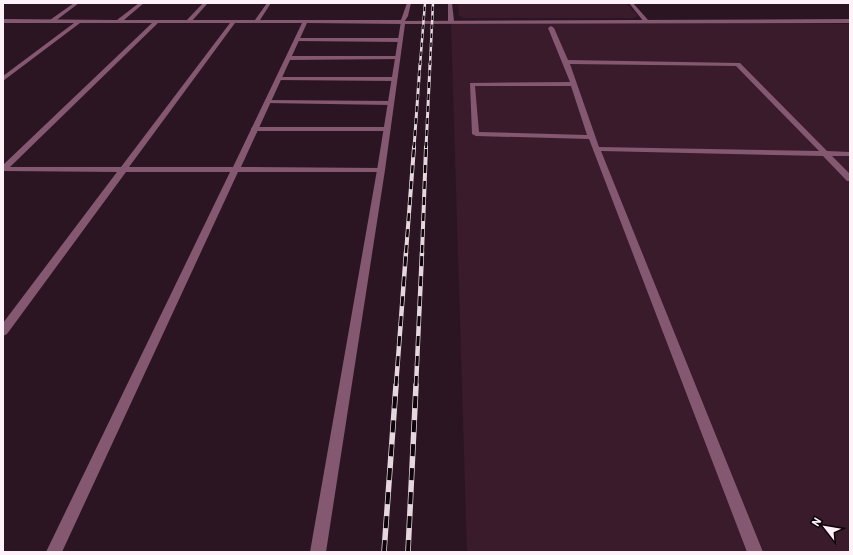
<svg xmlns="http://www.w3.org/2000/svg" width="853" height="555" viewBox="0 0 853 555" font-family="'IBM Plex Sans',sans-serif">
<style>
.built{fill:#391b2c}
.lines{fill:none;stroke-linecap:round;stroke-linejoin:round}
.service{fill:#845870;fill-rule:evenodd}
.minor{fill:#845870;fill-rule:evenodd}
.tertiary{fill:#845870;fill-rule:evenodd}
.rail-far4-casing{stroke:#e6d7df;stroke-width:2.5}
.rail-far3-casing{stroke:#e6d7df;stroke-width:3}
.rail-far2-casing{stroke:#e6d7df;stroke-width:4}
.rail-far1-casing{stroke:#e6d7df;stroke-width:4.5}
.rail-casing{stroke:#e6d7df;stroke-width:5.5}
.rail-far4{stroke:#0e050a;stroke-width:1.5;stroke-dasharray:4.5;stroke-linecap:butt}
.rail-far3{stroke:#0e050a;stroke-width:2;stroke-dasharray:6;stroke-linecap:butt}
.rail-far2{stroke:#0e050a;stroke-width:2.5;stroke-dasharray:8;stroke-linecap:butt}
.rail-far1{stroke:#0e050a;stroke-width:3;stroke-dasharray:10;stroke-linecap:butt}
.rail{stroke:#0e050a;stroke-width:4;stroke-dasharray:12;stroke-linecap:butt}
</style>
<rect width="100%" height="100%" fill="#2c1522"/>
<!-- built -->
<g class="built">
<path d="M458,3H626L638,16L634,18H463L459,16Z"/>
<path d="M451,24H850V552H467Z"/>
</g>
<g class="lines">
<!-- service -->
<g class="service">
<path d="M74,3H79L54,22H50V20Z"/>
<path d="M203,3H208L190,23H186V21Z"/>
<path d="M551,26L554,28L568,60L740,63L827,151L850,152V156H832L850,174V181H847L823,156L601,151L763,552H747L589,139L476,136L472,134L470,83L570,82L548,28ZM570,64L736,66L819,151L599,147ZM475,86H571L587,135L479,132Z"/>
<path d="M297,38H400L403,40L400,42L295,41L294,40Z"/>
<path d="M397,56L399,57V59L289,60L286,58L289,56Z"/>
<path d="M279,77H394L397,79L394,81L277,80V78Z"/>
<path d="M268,100L391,101L394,103L391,105L266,103L265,102Z"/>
<path d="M252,127H387L391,129L387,131H255L251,129Z"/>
</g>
<!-- minor -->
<g class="minor">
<path d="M139,3H144L124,20H255L267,3H271L260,20H401L407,3H411L408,16L403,24L307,23L241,167L381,168L385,170L381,172H238L62,552H46L230,172H126L7,334L3,336V323L117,172L3,171V165L152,23H80L3,81V76L74,23H3V19L117,20ZM158,23H230L121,167H10ZM235,23H302L233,167H129Z"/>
<path d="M448,3H452L454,21L451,23L448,21Z"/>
<path d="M629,3H633L648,20V22H644Z"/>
</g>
<!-- tertiary -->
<path class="tertiary" d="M850,19V23L405,24L385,170L326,552H310L377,170L401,21Z"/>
<defs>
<g id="rail-far4">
<path d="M420,65L425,3"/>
<path d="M430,65L433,3"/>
</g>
<g id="rail-far3">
<path d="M414,148L420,64"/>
<path d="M426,148L430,64"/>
</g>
<g id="rail-far2">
<path d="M406,253L414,147"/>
<path d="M422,253L426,147"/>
</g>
<g id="rail-far1">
<path d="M396,386L406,252"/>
<path d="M416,386L422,252"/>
</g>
<g id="rail">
<path d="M384,552L396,385"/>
<path d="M408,552L416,385"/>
</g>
</defs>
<!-- rail-far4 casing -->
<use href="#rail-far4" class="rail-far4-casing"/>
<!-- rail-far3 casing -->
<use href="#rail-far3" class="rail-far3-casing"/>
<!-- rail-far2 casing -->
<use href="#rail-far2" class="rail-far2-casing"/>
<!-- rail-far1 casing -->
<use href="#rail-far1" class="rail-far1-casing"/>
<!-- rail casing -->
<use href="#rail" class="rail-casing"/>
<!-- rail-far4 -->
<use href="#rail-far4" class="rail-far4"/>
<!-- rail-far3 -->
<use href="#rail-far3" class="rail-far3"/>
<!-- rail-far2 -->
<use href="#rail-far2" class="rail-far2"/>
<!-- rail-far1 -->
<use href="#rail-far1" class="rail-far1"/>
<!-- rail -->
<use href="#rail" class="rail"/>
</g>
<!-- border -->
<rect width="853" height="555" fill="none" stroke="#fff1f8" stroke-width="8"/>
<!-- north arrow -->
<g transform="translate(825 527) rotate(301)" stroke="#0e050a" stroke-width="3" paint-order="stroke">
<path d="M0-3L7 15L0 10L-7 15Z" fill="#fff1f8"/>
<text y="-6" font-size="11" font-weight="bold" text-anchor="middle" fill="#fff1f8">N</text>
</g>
</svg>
